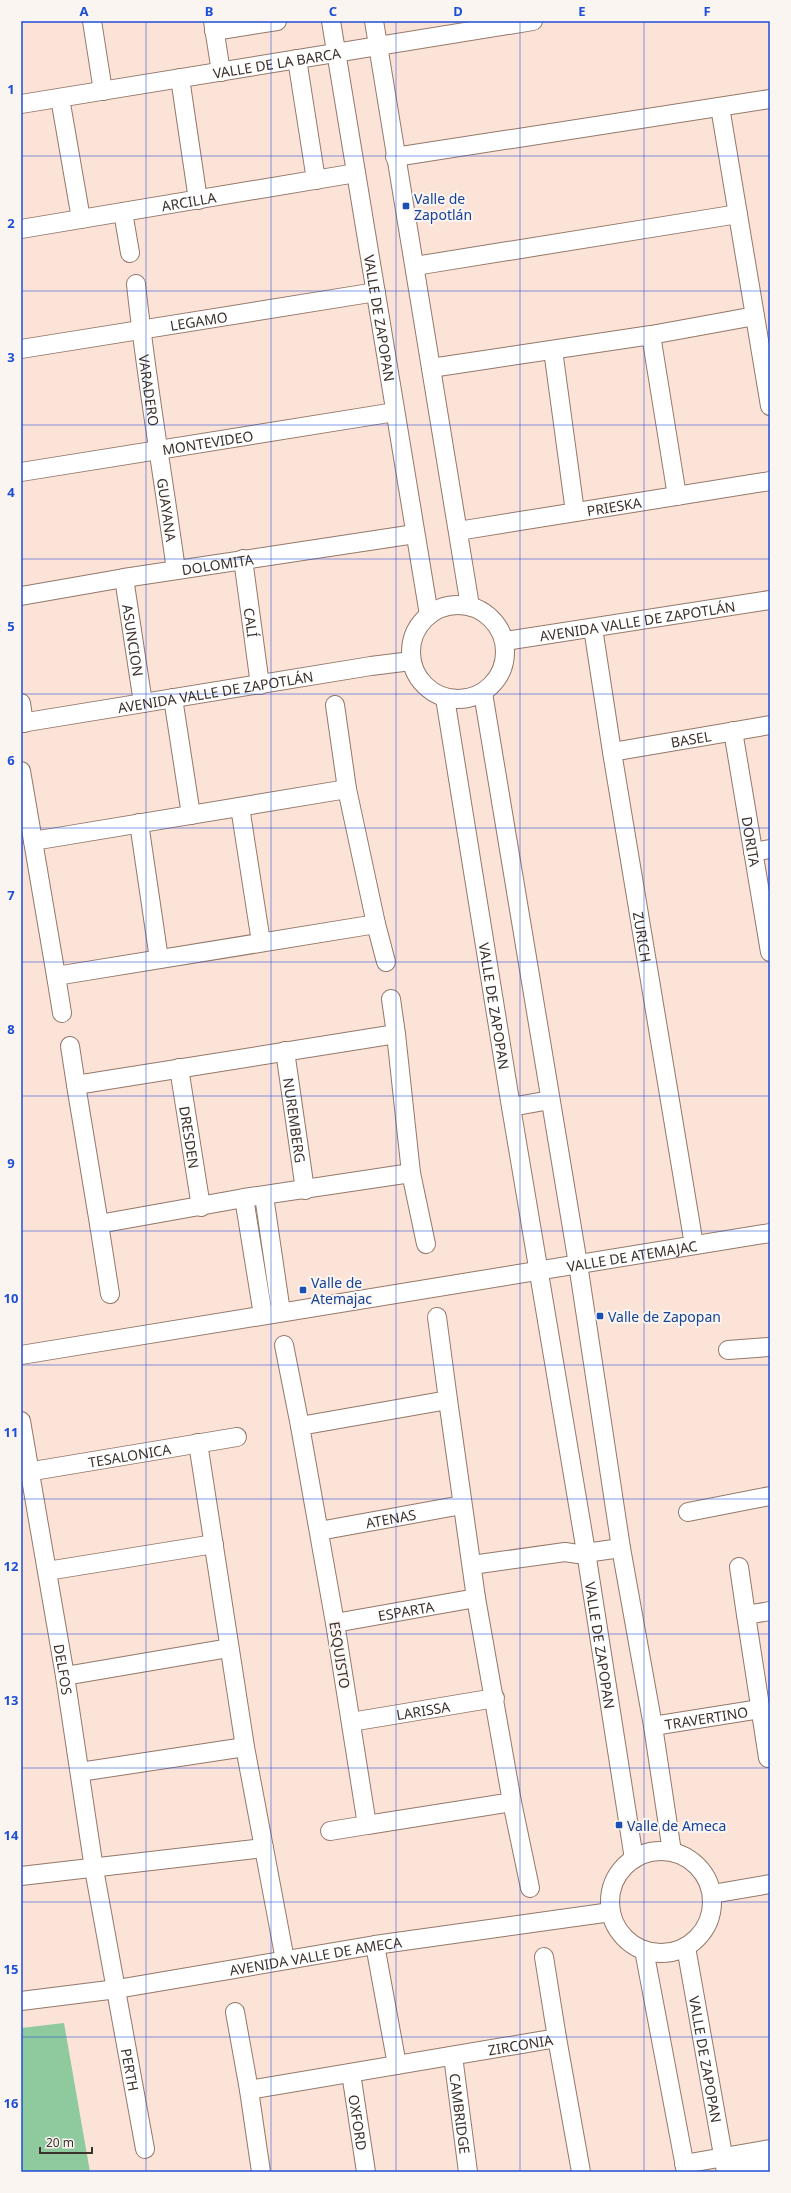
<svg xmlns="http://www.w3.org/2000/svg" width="791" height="2193" viewBox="0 0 791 2193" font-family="'Noto Sans',sans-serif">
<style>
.green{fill:#8fc99e}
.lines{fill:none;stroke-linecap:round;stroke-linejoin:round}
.minor-casing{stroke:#93786a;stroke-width:20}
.minor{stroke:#fff;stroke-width:18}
.grid{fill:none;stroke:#1d4ed8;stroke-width:1;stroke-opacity:0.55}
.transit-dot{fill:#1a4fb4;stroke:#fbf5f1;stroke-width:1.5}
.labels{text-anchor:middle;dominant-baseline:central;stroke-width:4;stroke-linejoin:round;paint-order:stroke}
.street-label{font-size:14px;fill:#3c312b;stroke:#fbf5f1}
.transit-label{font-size:14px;fill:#164399;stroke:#fbf5f1;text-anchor:start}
.neatline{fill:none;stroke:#1d4ed8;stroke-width:1.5}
.grid-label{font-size:13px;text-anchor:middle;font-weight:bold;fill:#1d4ed8}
</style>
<rect width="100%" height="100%" fill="#fce3d7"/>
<!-- green -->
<path class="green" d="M64,2023L90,2172H21V2028Z"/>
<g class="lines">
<defs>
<g id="minor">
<path d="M92,21L103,91"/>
<path d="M213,21L221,72"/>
<path id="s1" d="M331,21L429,615"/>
<path d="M374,21L470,606"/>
<path d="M214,31L277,21"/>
<path d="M297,59L316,180"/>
<path d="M180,78L198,200"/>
<path d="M60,98L81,219"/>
<path id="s2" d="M21,104L533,21"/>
<path d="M720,107L770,406"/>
<path d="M395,157L770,99"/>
<path d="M123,212L130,253"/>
<path id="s3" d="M21,229L356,173"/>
<path d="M415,266L738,214"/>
<path id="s4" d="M136,284C146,379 163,475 176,570"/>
<path d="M651,335L677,496"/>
<path id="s5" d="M21,349L376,292"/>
<path d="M553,350L575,512"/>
<path d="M431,368L651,335L755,316"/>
<path id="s6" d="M21,472L395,412"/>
<path id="s7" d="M458,531L770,481"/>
<path id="s8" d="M243,559L260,685"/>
<path id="s9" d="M124,578L143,703"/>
<path id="s10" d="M21,596L124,578L415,534"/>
<circle cx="458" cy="652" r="47"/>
<path id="s11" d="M593,628L612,752L694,1245"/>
<path id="s12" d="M505,641L770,600"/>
<path d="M483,693L578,1264L621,1548L653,1726L672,1852"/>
<path d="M173,698L191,815"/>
<path id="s13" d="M445,698L511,1107L586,1552L634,1859"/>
<path d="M21,703L24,723"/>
<path d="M335,705L347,789"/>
<path id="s14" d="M21,723L371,666L411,661"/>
<path id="s15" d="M733,731L770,952"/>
<path id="s16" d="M612,752L770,725"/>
<path d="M21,771L33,841"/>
<path d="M347,789L376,924L56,976L33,841Z"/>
<path d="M240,807L261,942"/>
<path d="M139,823L159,959"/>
<path d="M753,852L770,849"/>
<path d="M376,924L386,962"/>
<path d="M56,976L62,1013"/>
<path d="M391,999L396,1034"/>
<path d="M396,1034L411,1173L244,1198L99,1224L76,1085Z"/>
<path d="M70,1046L76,1085"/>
<path id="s17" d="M285,1051L305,1190"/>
<path id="s18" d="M179,1068L201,1207"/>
<path d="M511,1107L550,1100"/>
<path d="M411,1173L426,1244"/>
<path d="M264,1196L281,1312"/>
<path d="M244,1198L263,1315"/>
<path d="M99,1224L110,1294"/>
<path d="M437,1317L448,1400"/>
<path d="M284,1345L300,1426"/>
<path d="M728,1350L769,1347"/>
<path id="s19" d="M21,1355L770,1233"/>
<path d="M448,1400L476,1598L512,1802L367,1825L335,1623L300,1426Z"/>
<path id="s20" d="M21,1421L65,1676L94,1869L145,2149"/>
<path d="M198,1443L245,1747L285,1960"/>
<path id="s21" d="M21,1473L237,1437"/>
<path d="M688,1512L770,1496"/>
<path id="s22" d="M319,1531L462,1505"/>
<path d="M472,1565L565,1552L578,1554L621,1548"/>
<path d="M739,1567L746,1615"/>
<path d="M47,1571L214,1544"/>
<path d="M770,1611L746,1615L768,1758H770"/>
<path id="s23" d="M335,1623L476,1598"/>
<path d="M65,1676L229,1648"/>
<path id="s24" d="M351,1722L495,1698"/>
<path id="s25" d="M653,1726L760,1709"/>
<path d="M80,1772L245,1747"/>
<path d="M512,1802L530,1888"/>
<path d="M330,1831L367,1825"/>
<circle cx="661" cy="1902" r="51"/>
<path d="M21,1876L264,1848"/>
<path d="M712,1894L770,1884"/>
<path d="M375,1945L397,2065"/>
<path id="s26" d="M686,1947L726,2172"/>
<path d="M644,1950L686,2172"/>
<path d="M544,1957L557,2038"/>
<path id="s27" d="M21,2001L117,1989L375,1945L611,1912"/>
<path d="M235,2012L249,2090"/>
<path id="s28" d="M453,2056L468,2172"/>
<path id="s29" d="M351,2073L366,2172"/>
<path d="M684,2164L770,2149"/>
<path id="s30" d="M261,2172L249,2090L557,2038L581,2172"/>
<path d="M726,2172L770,2166"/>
</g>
</defs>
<!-- minor casing -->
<use href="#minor" class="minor-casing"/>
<!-- minor -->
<use href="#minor" class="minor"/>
</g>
<!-- grid -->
<path class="grid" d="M146,21V2172M271,21V2172M396,21V2172M520,21V2172M644,21V2172M21,156H770M21,291H770M21,425H770M21,559H770M21,694H770M21,828H770M21,962H770M21,1096H770M21,1231H770M21,1365H770M21,1499H770M21,1634H770M21,1768H770M21,1902H770M21,2037H770"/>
<!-- markers -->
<g class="transit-dot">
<rect x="402" y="202" width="8" height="8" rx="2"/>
<rect x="299" y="1286" width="8" height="8" rx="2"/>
<rect x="596" y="1312" width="8" height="8" rx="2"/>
<rect x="615" y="1821" width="8" height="8" rx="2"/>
</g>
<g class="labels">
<!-- street labels -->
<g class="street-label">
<text stroke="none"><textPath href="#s2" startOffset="259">VALLE DE LA BARCA</textPath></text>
<text stroke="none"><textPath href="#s3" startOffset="170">ARCILLA</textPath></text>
<text stroke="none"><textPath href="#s1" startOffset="301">VALLE DE ZAPOPAN</textPath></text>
<text stroke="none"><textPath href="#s5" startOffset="180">LEGAMO</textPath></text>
<text stroke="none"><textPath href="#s4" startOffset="107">VARADERO</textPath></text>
<text stroke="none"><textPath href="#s6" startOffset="189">MONTEVIDEO</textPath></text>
<text stroke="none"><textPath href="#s7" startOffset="158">PRIESKA</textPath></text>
<text stroke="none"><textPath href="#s4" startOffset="228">GUAYANA</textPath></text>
<text stroke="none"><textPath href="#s10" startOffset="199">DOLOMITA</textPath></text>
<text stroke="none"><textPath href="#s12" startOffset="134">AVENIDA VALLE DE ZAPOTLÁN</textPath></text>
<text stroke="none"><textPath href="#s8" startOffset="64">CALÍ</textPath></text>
<text stroke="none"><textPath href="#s9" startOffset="63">ASUNCION</textPath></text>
<text stroke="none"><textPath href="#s14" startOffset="197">AVENIDA VALLE DE ZAPOTLÁN</textPath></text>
<text stroke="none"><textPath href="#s16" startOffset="80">BASEL</textPath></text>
<text stroke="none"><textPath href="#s15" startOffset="112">DORITA</textPath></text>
<text stroke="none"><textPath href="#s11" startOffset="313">ZURICH</textPath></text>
<text stroke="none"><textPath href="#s13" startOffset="312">VALLE DE ZAPOPAN</textPath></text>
<text stroke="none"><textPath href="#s17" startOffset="70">NUREMBERG</textPath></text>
<text stroke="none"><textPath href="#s18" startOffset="70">DRESDEN</textPath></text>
<text stroke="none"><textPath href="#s19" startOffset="619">VALLE DE ATEMAJAC</textPath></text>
<text stroke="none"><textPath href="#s21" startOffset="110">TESALONICA</textPath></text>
<text stroke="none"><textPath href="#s22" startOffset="73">ATENAS</textPath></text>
<text stroke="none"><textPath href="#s23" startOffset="72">ESPARTA</textPath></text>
<text stroke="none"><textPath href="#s13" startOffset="960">VALLE DE ZAPOPAN</textPath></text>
<text transform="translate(340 1655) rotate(81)">ESQUISTO</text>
<text stroke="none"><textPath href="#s20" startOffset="252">DELFOS</textPath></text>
<text stroke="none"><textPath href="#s24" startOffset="73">LARISSA</textPath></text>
<text stroke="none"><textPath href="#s25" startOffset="54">TRAVERTINO</textPath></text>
<text stroke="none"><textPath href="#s27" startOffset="298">AVENIDA VALLE DE AMECA</textPath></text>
<text stroke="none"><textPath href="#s30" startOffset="358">ZIRCONIA</textPath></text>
<text stroke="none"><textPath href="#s26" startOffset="114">VALLE DE ZAPOPAN</textPath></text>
<text stroke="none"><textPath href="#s20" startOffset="658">PERTH</textPath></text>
<text stroke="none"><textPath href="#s28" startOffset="58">CAMBRIDGE</textPath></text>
<text stroke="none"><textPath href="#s29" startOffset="50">OXFORD</textPath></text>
</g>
<!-- transit labels -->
<g class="transit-label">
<text x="414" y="198">Valle de<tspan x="414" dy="16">Zapotlán</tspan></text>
<text x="311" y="1282">Valle de<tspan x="311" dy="16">Atemajac</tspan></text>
<text x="608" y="1316">Valle de Zapopan</text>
<text x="627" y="1825">Valle de Ameca</text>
</g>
</g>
<!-- border -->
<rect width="791" height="2193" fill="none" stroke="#fbf5f1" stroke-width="44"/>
<!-- scale -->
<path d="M40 2147v6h52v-6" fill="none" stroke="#3c312b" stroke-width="2"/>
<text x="46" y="2147" font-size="12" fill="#3c312b" stroke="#fbf5f1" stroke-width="3" paint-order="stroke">20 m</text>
<rect x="22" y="22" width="747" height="2149" class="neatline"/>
<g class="grid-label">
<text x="84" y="16">A</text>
<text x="209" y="16">B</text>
<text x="333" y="16">C</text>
<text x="458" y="16">D</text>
<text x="582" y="16">E</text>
<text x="707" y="16">F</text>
<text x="11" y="94">1</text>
<text x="11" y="228">2</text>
<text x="11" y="362">3</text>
<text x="11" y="497">4</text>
<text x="11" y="631">5</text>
<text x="11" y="765">6</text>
<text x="11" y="900">7</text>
<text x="11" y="1034">8</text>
<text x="11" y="1168">9</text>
<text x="11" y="1303">10</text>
<text x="11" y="1437">11</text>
<text x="11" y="1571">12</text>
<text x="11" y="1705">13</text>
<text x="11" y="1840">14</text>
<text x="11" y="1974">15</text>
<text x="11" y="2108">16</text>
</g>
</svg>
